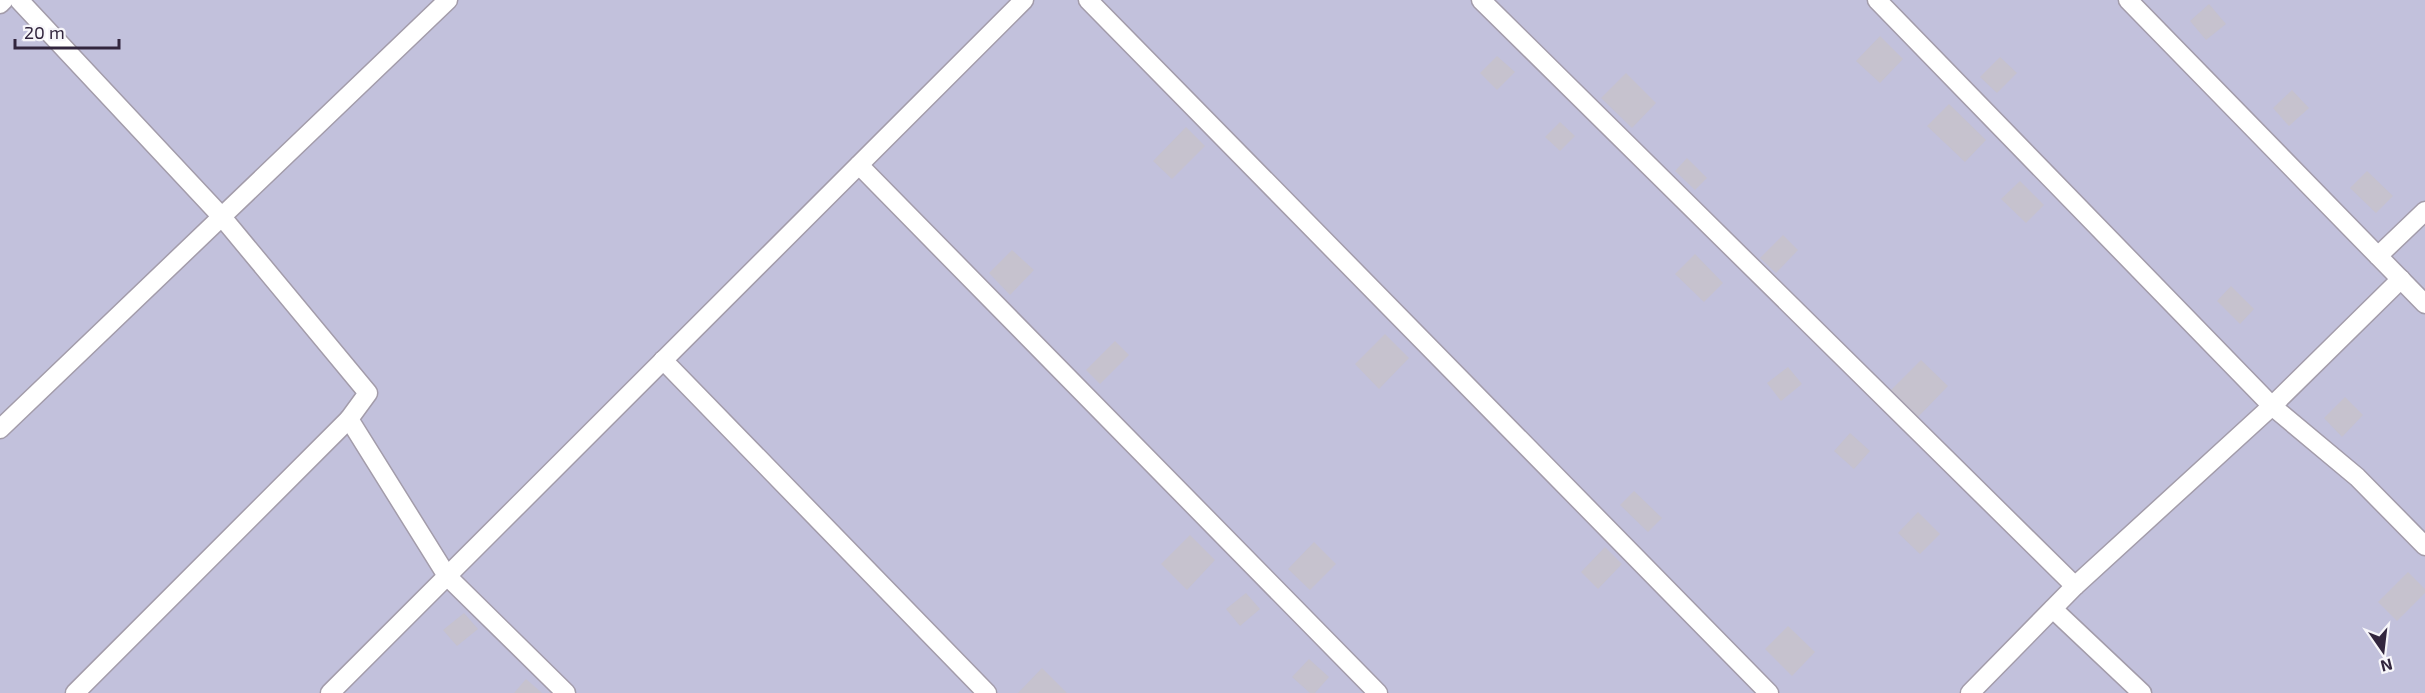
<svg xmlns="http://www.w3.org/2000/svg" width="2425" height="693" viewBox="0 0 2425 693" font-family="'Exo 2',sans-serif">
<style>
.green{fill:#c2c1dc}
.building{fill:#c6c2ce}
.lines{fill:none;stroke-linecap:round;stroke-linejoin:round}
.lane-casing{stroke:#a39caa;stroke-width:21}
.street-casing{stroke:#a39caa;stroke-width:21}
.lane{stroke:#fff;stroke-width:18}
.street{stroke:#fff;stroke-width:18}
</style>
<rect width="100%" height="100%" fill="#e8e5ed"/>
<!-- green -->
<rect class="green" x="0" y="0" width="2425" height="693"/>
<!-- building -->
<g class="building">
<path d="M2209,4L2226,24L2206,40L2190,21Z"/>
<path d="M1880,36L1903,59L1880,83L1856,61Z"/>
<path d="M1497,56L1515,72L1497,90L1480,73Z"/>
<path d="M2000,57L2017,73L1997,93L1980,77Z"/>
<path d="M1626,73L1656,103L1632,128L1601,98Z"/>
<path d="M2292,90L2309,108L2289,126L2273,108Z"/>
<path d="M1949,104L1986,140L1965,162L1927,126Z"/>
<path d="M1560,122L1575,136L1560,151L1545,137Z"/>
<path d="M1186,127L1205,146L1172,179L1153,161Z"/>
<path d="M1687,158L1707,178L1695,190L1675,171Z"/>
<path d="M2367,171L2393,196L2376,213L2350,188Z"/>
<path d="M2020,181L2044,205L2026,223L2001,199Z"/>
<path d="M1783,235L1798,250L1776,273L1760,258Z"/>
<path d="M1012,250L1034,270L1010,295L989,273Z"/>
<path d="M1695,254L1723,283L1704,302L1675,274Z"/>
<path d="M2231,286L2254,309L2240,324L2217,301Z"/>
<path d="M1385,334L1409,358L1379,389L1355,364Z"/>
<path d="M1115,341L1129,355L1100,384L1086,370Z"/>
<path d="M1921,360L1948,386L1918,417L1891,390Z"/>
<path d="M1788,367L1802,384L1781,401L1767,383Z"/>
<path d="M2345,397L2363,415L2342,437L2324,418Z"/>
<path d="M1850,433L1870,451L1854,469L1834,451Z"/>
<path d="M1634,491L1662,518L1648,532L1620,505Z"/>
<path d="M1918,512L1940,534L1920,554L1898,533Z"/>
<path d="M1190,535L1215,560L1187,590L1161,564Z"/>
<path d="M1314,542L1336,564L1310,590L1288,569Z"/>
<path d="M1605,547L1622,564L1598,589L1581,572Z"/>
<path d="M2408,572L2425,589V593L2397,621L2378,602Z"/>
<path d="M1246,593L1260,609L1240,626L1226,609Z"/>
<path d="M464,613L478,629L457,646L443,630Z"/>
<path d="M1788,626L1815,652L1792,676L1765,649Z"/>
<path d="M1309,659L1329,677L1315,693H1310L1292,677Z"/>
<path d="M1042,668L1067,693H1018Z"/>
<path d="M526,679L542,693H514Z"/>
</g>
<g class="lines">
<defs>
<g id="lane">
<path d="M19,0L222,217L368,393L349,419L447,576L566,693"/>
<path d="M1088,0L1769,693"/>
<path d="M1481,0L2075,586"/>
<path d="M1877,0L2272,406L2357,477L2425,546"/>
<path d="M2128,0L2378,256"/>
<path d="M0,4L4,0"/>
<path d="M859,165L1378,693"/>
<path d="M2425,211L2378,256L2425,304"/>
<path d="M663,360L987,693"/>
<path d="M2053,609L2142,693"/>
<path d="M75,693L349,419"/>
<path d="M330,693L1024,0"/>
<path d="M1970,693L2075,586L2272,406L2401,279"/>
</g>
<path id="street" d="M0,429L448,0"/>
</defs>
<!-- lane casing -->
<use href="#lane" class="lane-casing"/>
<!-- street casing -->
<use href="#street" class="street-casing"/>
<!-- lane -->
<use href="#lane" class="lane"/>
<!-- street -->
<use href="#street" class="street"/>
</g>
<!-- north arrow -->
<g transform="translate(2383 651) rotate(166)" stroke="#f7f6fa" stroke-width="4.5" paint-order="stroke">
<path d="M0-4.5L10 22L0 15L-10 22Z" fill="#32263e"/>
<text y="-9" font-size="16" font-weight="bold" text-anchor="middle" fill="#32263e">N</text>
</g>
<!-- scale -->
<path d="M15 39v9h104v-9" fill="none" stroke="#32263e" stroke-width="3"/>
<text x="24" y="39" font-size="18" fill="#32263e" stroke="#f7f6fa" stroke-width="4.5" paint-order="stroke">20 m</text>
</svg>
